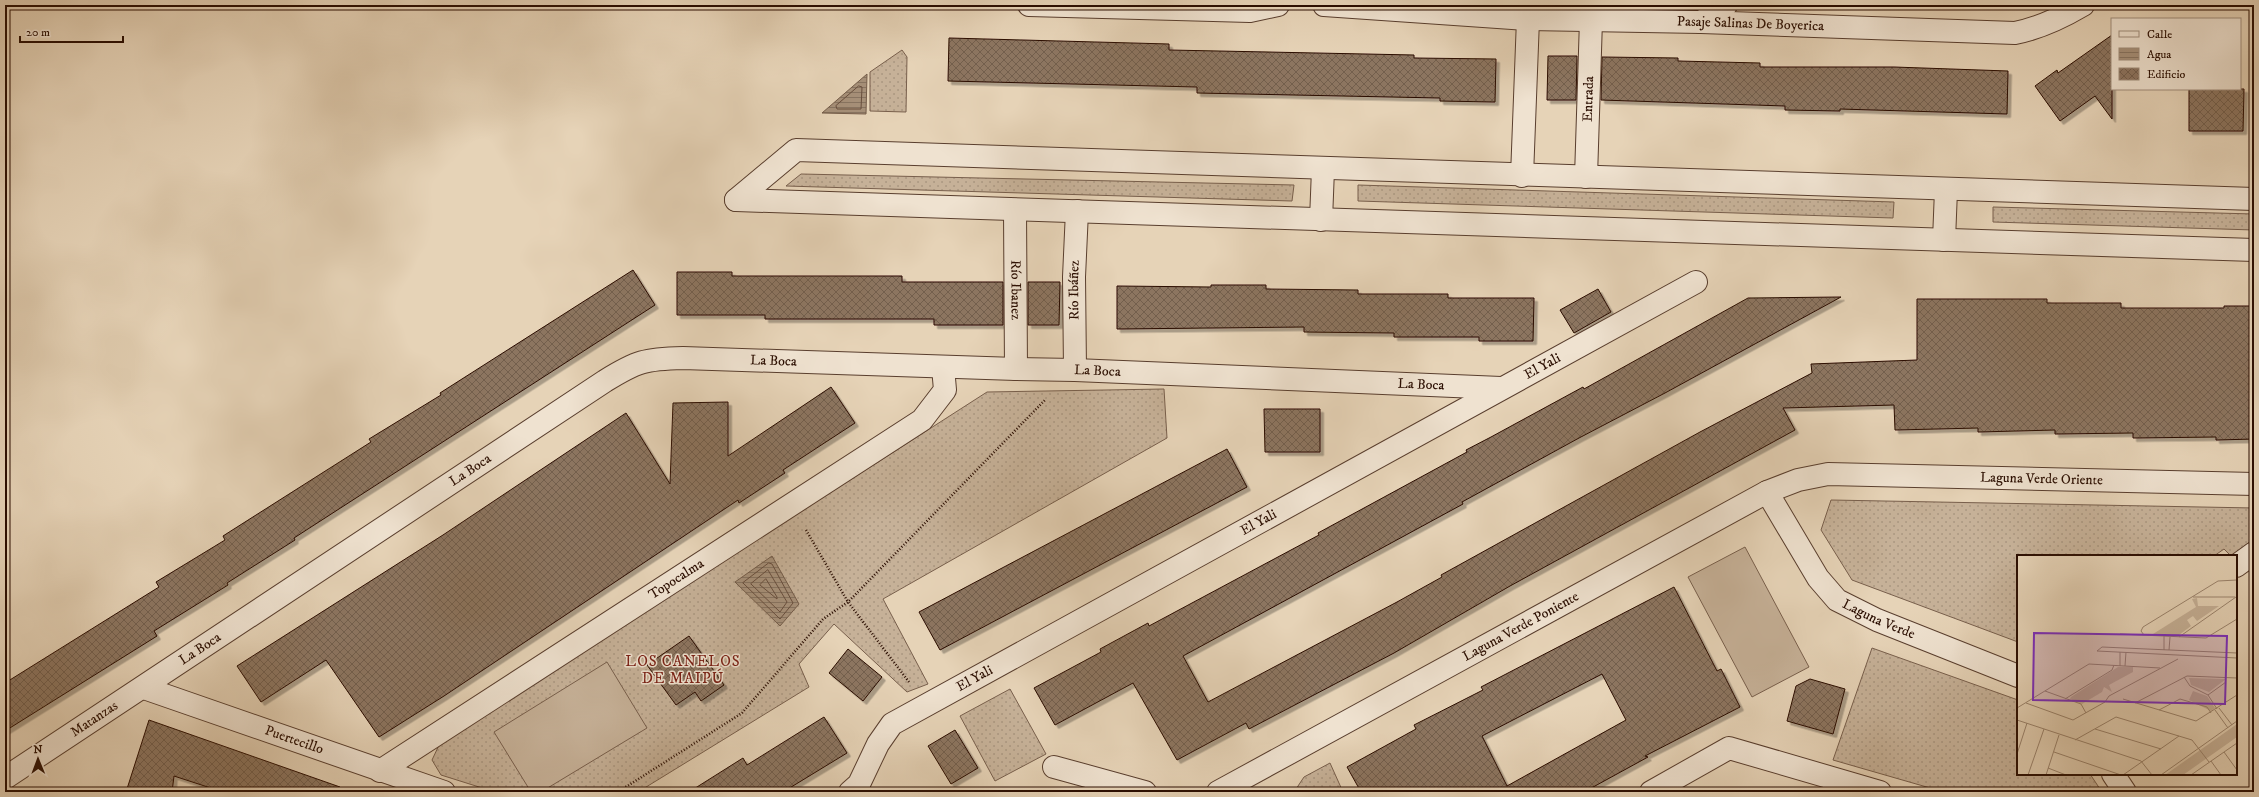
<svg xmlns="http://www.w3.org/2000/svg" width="2259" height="797" viewBox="0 0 2259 797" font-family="'IM FELL DW Pica',serif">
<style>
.grass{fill:url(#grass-dots);stroke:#785f4c}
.garden{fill:#c6b198;stroke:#785f4c}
.water{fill:url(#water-rules);stroke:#745c49}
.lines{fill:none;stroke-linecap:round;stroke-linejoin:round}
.shore{stroke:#684e3d;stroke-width:1}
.building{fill:url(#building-cross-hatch);stroke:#2a0d01;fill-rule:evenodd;filter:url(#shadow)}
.street-casing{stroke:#593e2e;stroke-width:24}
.path{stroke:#2a0d01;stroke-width:2.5;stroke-dasharray:1 2;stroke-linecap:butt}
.street{stroke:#efe2d0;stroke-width:22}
.labels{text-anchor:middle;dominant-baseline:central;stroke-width:3;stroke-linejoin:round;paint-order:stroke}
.street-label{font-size:14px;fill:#2a0d01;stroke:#efe2d0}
.neighbourhood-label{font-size:15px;letter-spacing:1px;fill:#7a1f14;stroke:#efe2d0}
.inset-road{fill:none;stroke:#9b846e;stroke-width:1}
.view{fill:#7b2cbf;fill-opacity:0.15;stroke:#7b2cbf;stroke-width:2}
.inset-edge{fill:none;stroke:#2a0d01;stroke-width:2}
</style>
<defs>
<pattern id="grass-dots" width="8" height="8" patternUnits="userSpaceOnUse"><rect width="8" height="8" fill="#c6b198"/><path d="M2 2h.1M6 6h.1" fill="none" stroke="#aa9781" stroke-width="1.8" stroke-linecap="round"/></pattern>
<pattern id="water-rules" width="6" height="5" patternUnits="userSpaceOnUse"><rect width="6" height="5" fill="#a69079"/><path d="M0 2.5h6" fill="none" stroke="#877461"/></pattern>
<pattern id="building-cross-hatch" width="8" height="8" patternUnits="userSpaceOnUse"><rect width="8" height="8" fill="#8c7460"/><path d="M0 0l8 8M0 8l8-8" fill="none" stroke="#735e4d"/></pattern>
<filter id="shadow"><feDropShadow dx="3.5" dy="3.5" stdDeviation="0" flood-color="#0004"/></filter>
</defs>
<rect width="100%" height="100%" fill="#e6d3b7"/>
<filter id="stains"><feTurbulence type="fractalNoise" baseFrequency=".005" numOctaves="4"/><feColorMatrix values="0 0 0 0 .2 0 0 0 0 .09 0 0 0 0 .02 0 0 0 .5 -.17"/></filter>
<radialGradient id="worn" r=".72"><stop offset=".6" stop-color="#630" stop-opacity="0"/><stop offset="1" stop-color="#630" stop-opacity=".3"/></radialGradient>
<!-- grass -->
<g class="grass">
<path d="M902,50L907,57L906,112L870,111V72Z"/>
<path d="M801,174L1294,185L1292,201L786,186Z"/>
<path d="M1358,185L1894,202L1893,218L1358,201Z"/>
<path d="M1993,207L2254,214V230L1993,222Z"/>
<path d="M1164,389L1167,438L883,599L928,684L907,692L834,624L799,664L809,687L638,792H495L441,775L432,760L440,743L987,392Z"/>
<path d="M1831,500L2254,508V539L2231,556L2224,549L2214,556H2018V642L1852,580L1821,530Z"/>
<path d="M1872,648L2018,700V774H2090L2102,792H1944L1833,760Z"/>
<path d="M1010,689L1046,754L995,781L960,716Z"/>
<path d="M1330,763L1343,792H1294L1304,777Z"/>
</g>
<!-- garden -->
<g class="garden">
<path d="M1745,547L1809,667L1752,697L1688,577Z"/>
<path d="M607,662L647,728L541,792H531L494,732Z"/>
</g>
<!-- water -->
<g class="water">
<path d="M867,74L866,114L822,113Z"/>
<path d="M772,556L799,604L780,626L735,582Z"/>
</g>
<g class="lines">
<!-- shore -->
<g class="shore">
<path d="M859,86L862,87L861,109H837L836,106Z"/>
<path d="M769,563L772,564L793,603L780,619L743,583Z"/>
<path d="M768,570L787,602L780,612L751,584Z"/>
<path d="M766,579L777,597V599L760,585Z"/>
</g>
</g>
<!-- building -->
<g class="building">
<path d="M2112,35V119L2095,96L2060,121L2035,86L2057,70L2058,73Z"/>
<path d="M949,38L1169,44V50L1414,55V58L1496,59L1495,102L1440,101V98L1197,93V87L948,81Z"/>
<path d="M1548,56H1577L1576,100H1547Z"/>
<path d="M1602,57L1678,58V61L1760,63V67H1894L2008,71L2007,114L1840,109V111L1785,110V106L1601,100Z"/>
<path d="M2189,89H2244L2243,131H2189Z"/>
<path d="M633,270L655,305L294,538L295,540L227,583L228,585L154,631L157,636L5,731V683L159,587L156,582L225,540L223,536L371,442L369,439L441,395L440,393Z"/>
<path d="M677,272H732V276H902V282H1003V325H934V319H765V315H677Z"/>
<path d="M1028,282H1060L1059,325H1028Z"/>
<path d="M1211,285H1266V289L1358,290V294H1448V298H1534L1533,341H1479V337H1394V333L1304,332V327L1117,329V286L1211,287Z"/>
<path d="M1598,289L1611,312L1574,333L1560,310Z"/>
<path d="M1841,297L1665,393L1579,438L1462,502L1463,504L1183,656L1208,702L1397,602L1442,577L1441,575L1700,432L1812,373L1811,364L1917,360V299H2047V303H2121V308H2224V306H2254V439L2216,440V437L2133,438V433L2055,434V430L1978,432V428L1895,430L1894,405L1783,408L1795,430L1510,586L1394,653L1249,729L1246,723L1177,760L1133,683L1055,725L1034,688L1101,652L1100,649L1148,623L1149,626L1319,535L1318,533L1467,452L1466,450L1491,437L1583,387L1584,389L1748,298Z"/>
<path d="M831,387L855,423L783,470L785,473L739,503L738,500L444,696L379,737L326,660L261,702L237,666L443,535L626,413L670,484L673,403L728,402V456Z"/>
<path d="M1264,409H1320V452H1265Z"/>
<path d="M1227,449L1247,487L940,650L919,612Z"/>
<path d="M1674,587L1717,671L1721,669L1740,707L1645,756L1648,757L1584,792H1361L1347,767L1416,729L1414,725L1483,690L1481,687ZM1602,674L1626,720L1507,786L1482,736Z"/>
<path d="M689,636L724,685L701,701L695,692L676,705L647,665Z"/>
<path d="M848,649L882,677L863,701L829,673Z"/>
<path d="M1810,679L1845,689L1833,734L1787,721L1796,686Z"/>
<path d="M824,717L847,753L783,792H689L743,758L747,765Z"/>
<path d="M149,720L340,787L339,792H223L174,776L172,792H126Z"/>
<path d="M955,730L978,768L951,784L928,746Z"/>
</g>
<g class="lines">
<defs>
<g id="street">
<path d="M1029,5L1250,11L1278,5"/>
<path id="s1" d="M1324,5L1528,19L1701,22L2015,33C2040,28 2061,18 2083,5"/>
<path d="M1701,22L1726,5"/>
<path d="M1522,176L1528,19"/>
<path id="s2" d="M1586,177L1591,20"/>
<path d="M736,200L796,150L2254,199"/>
<path d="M736,200L2254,250"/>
<path id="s3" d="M1015,210L1016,369"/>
<path d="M1321,220L1323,169"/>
<path d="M1944,240L1946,190"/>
<path id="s4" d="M1075,370L1074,277L1077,211"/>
<path id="s5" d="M1767,492L1818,578L1837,600L1877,620L2018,676"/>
<path d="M2236,566L2254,553"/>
<path id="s6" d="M144,688L444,792"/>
<path d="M1054,767L1145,792"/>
<path id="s7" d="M380,771L922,420L945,390L943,367"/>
<path d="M2113,774L2125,792"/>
<path id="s8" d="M5,778L605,381C637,361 645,359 683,358L1016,369L1075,370L1501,388"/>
<path id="s9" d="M850,792L859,784L878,744L892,724L1696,282"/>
<path id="s10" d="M1218,792L1767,492L1798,480L1828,474L2254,484"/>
<path d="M1651,792L1729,748L1880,792"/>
</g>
</defs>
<!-- street casing -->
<use href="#street" class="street-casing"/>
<!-- path -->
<g class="path">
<path d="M806,530L848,602L909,682"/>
<path d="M618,792L742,713L823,619L848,602L1046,399"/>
</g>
<!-- street -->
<use href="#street" class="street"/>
</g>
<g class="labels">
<!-- street labels -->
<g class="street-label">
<text stroke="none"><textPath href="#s1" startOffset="427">Pasaje Salinas De Boyerica</textPath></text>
<text stroke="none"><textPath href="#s2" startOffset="78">Entrada</textPath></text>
<text stroke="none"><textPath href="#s3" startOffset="80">Río Ibanez</textPath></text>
<text stroke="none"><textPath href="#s4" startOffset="80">Río Ibáñez</textPath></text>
<text stroke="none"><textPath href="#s8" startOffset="893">La Boca</textPath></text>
<text stroke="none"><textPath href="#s9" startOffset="823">El Yali</textPath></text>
<text stroke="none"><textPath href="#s8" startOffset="1217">La Boca</textPath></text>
<text stroke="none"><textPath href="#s8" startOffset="1541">La Boca</textPath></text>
<text stroke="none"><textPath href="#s8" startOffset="558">La Boca</textPath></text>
<text stroke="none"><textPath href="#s10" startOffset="903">Laguna Verde Oriente</textPath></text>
<text stroke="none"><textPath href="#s9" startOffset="499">El Yali</textPath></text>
<text stroke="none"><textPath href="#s7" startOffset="353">Topocalma</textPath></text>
<text stroke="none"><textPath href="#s5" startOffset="175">Laguna Verde</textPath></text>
<text stroke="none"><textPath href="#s10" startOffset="345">Laguna Verde Poniente</textPath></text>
<text stroke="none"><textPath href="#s8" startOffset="234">La Boca</textPath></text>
<text stroke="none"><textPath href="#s9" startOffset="175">El Yali</textPath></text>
<text stroke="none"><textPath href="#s8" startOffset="107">Matanzas</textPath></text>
<text stroke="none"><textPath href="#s6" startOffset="159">Puertecillo</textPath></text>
</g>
<!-- neighbourhood labels -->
<g class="neighbourhood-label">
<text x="683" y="661">LOS CANELOS<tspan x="683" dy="17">DE MAIPÚ</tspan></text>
</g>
</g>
<!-- overview -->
<g transform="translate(2017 555)">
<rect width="220" height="220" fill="#e6d3b7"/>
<path d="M180,43L181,51H202L180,66L176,61L170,65L174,71L162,80L136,79L179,52L175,44ZM101,112H116V117L92,130L95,137L87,132L85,137L65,149L53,144L54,142ZM172,123L209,124L192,137L174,130ZM176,136L190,141L198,153L194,156L172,145ZM220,169V182L166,220H148Z" fill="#c6b198"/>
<path d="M175,203L179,209L167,217L163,212Z" fill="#c6b198"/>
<path class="inset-road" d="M176,42H218M103,79L189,83L220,64M127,80L124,76L126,72L201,26L220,25M162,82L219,42M147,95V81M152,95L153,82M80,96L85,92L220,98M80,96L220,103M103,111V97M108,111L109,97M167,122L173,131L191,140L200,154M28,136L64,149L69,158M191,140L209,127M48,144L95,115L97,110M106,144L179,166L220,140M9,148L56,165L88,147L92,141L161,104M118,148L170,121L220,123M0,153L72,109L143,113M202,153L215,170M142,155L163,144L190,152L194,158M198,155L211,173M0,165L124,206L135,220M78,174L144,194M58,185L99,162L175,185L192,207M37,197L104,220M207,197L220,215M0,199L10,168M194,206L204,220M31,213L49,220M11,220L27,174M29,220L42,180M106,220L162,181M144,220L220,166M174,220L220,188"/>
<path class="view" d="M17,78L210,81L208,149L16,145Z"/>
<rect width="220" height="220" class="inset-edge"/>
</g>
<!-- margin -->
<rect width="2259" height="797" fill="none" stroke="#e6d3b7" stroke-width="20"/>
<rect x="6" y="6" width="2247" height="785" fill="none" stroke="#2a0d01" stroke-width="2"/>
<rect x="10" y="10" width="2239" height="777" fill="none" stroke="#2a0d01"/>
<!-- legend -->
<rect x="2111" y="18" width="130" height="72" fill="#efe2d0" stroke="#a08d7d"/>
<rect x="2119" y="31" width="20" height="6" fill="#efe2d0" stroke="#a08d7d"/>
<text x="2147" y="38" font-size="12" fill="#2a0d01">Calle</text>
<rect x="2119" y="48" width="20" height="12" fill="url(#water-rules)" stroke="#a08d7d"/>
<text x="2147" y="58" font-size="12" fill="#2a0d01">Agua</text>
<rect x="2119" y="68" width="20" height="12" fill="url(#building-cross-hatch)" stroke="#a08d7d"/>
<text x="2147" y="78" font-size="12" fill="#2a0d01">Edificio</text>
<!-- north arrow -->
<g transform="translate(38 759) rotate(359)" stroke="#efe2d0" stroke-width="3" paint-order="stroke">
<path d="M0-3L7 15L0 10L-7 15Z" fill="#2a0d01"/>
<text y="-6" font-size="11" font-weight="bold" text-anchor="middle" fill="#2a0d01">N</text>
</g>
<!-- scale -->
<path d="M20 36v6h103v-6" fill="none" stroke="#2a0d01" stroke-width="2"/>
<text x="26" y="36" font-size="12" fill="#2a0d01" stroke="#efe2d0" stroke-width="3" paint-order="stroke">20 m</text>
<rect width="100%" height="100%" filter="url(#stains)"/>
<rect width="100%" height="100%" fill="url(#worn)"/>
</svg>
